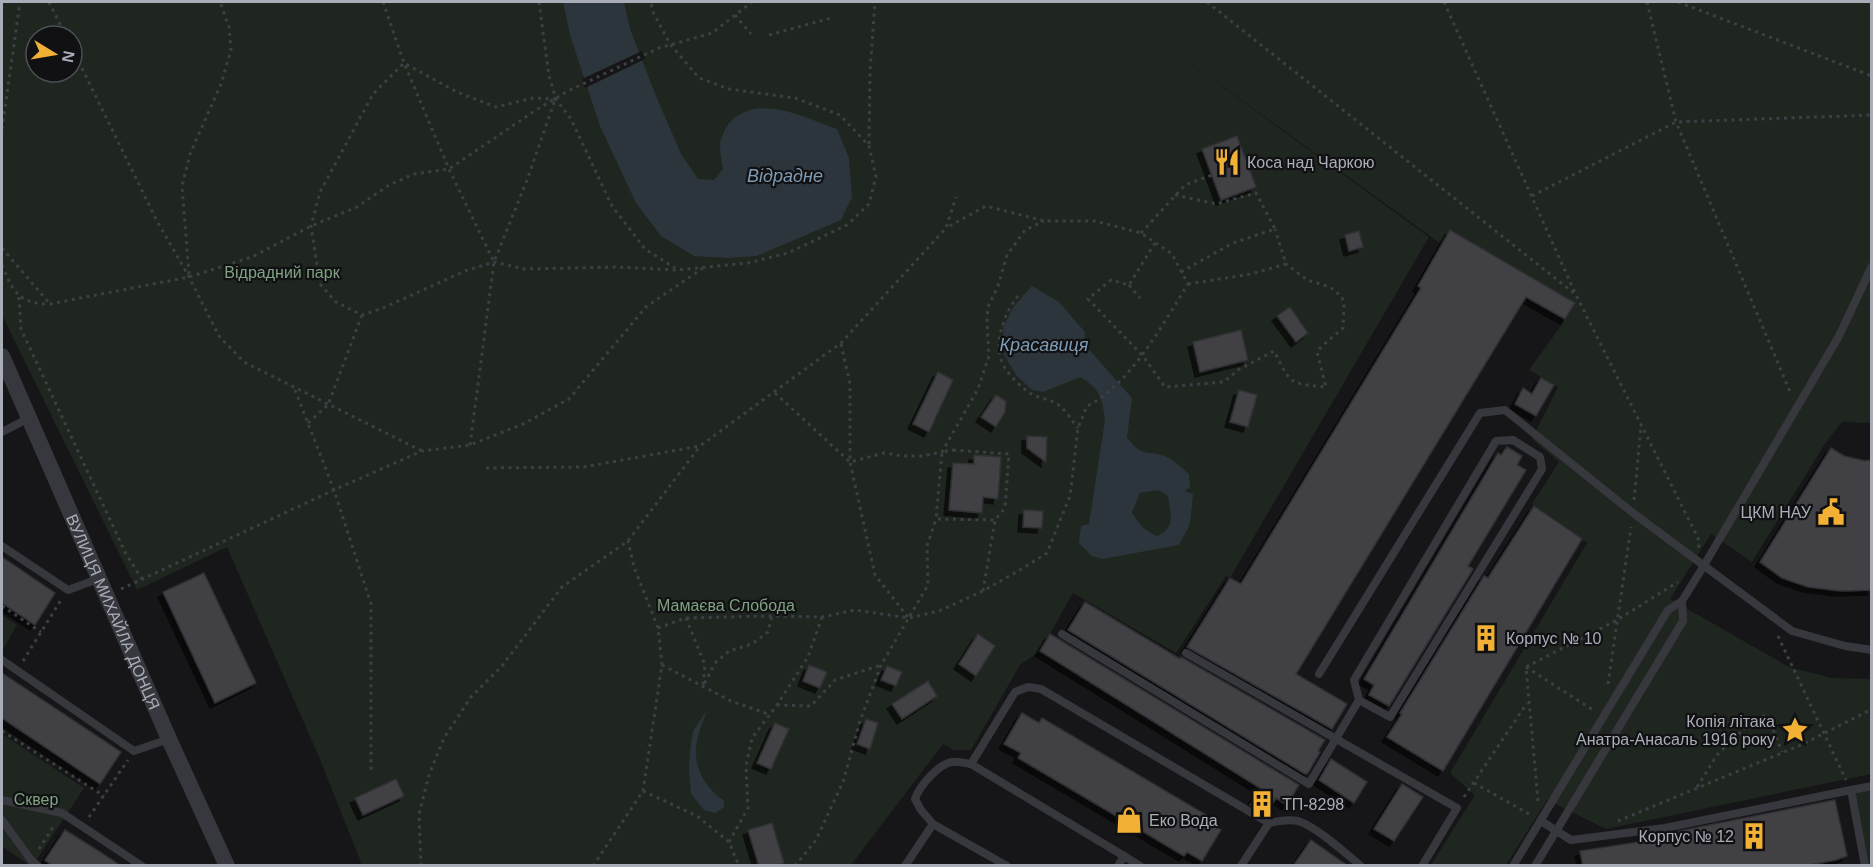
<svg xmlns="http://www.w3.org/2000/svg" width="1873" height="867" viewBox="0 0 1873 867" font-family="Helvetica,sans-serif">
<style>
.green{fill:#1e261f;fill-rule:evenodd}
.water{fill:#2c353c;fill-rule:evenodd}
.pier{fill:#161618}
.building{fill:#404145;stroke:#303034;stroke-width:1.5;filter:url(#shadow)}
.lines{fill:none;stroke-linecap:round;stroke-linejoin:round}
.path{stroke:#3d3f44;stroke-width:3;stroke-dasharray:3 4.5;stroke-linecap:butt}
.lane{stroke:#37383d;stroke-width:8}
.street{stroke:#37383d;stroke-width:16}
.labels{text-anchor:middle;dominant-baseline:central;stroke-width:4.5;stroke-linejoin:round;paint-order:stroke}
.poi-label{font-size:16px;fill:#a8adb8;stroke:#111113;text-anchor:start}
.park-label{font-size:16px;fill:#7fa381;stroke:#111113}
.street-label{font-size:16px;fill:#a8adb8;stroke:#111113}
.water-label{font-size:18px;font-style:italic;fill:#7f9bb3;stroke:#111113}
</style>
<defs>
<filter id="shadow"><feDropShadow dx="-5" dy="5" stdDeviation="0" flood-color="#0009"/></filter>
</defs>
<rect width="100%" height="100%" fill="#161618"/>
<!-- green -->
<g class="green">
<path d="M2,2H1871V423L1842,422L1826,442L1752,562L1711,534L1670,599L1789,667L1832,678L1871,679V774L1606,829L1547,800L1506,865H1431L1475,795L1450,773L1587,543L1532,504L1559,462L1532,439L1558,387L1529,370L1565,320L1575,303L1450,230L1441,244L1157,39L1429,237L1230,578L1226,576L1176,653L1073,593L1040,651L1020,665L971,750H954L943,744L851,865H362L319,757L227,547L137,590L2,315ZM36,36H72V72H36Z"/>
<path d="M2,615L17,625L2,651Z"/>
<path d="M2,734L84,788L33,865H29L2,846Z"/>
<path d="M1871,786V865H1866L1852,791Z"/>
</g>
<!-- water -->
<g class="water">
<path d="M563,2H624L630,29L656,96L681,154L698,179L714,180L723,169C722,162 720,154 720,146C720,138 726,126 731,121C759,93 806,118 837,129L849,158L852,197L841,220L757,256L727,258L694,256L661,236L636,203L600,126L570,35Z"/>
<path d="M1032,286L1059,302L1085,332L1084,344L1132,398L1127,437C1144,461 1151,448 1169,458C1176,462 1183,469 1189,474L1190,487L1185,491L1193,494L1190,524L1179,545L1102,559L1092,556L1079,543L1081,526L1089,524L1105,420C1102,397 1100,389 1080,377L1043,392L1032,390L1017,376L1004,355L1003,327L1014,306ZM1158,490L1168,496C1170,514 1177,527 1157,536C1145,531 1138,524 1132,512L1140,493Z"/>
<path d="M707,710C703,722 697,735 696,748C695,771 706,788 724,801V807L715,813L704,810L691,794L689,771L690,751L693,731Z"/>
</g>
<!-- pier -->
<path class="pier" d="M642,51L645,59L585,88L582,79Z"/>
<!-- building -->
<g class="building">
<path d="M1237,136L1256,187L1221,200L1202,149Z"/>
<path d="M1450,230L1575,303L1565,319L1526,297L1296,674L1347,704L1332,729L1187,647L1230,578L1241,584L1421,288L1418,286Z"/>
<path d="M1359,231L1363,247L1349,251L1345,235Z"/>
<path d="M1290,307L1308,333L1296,342L1277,316Z"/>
<path d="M1241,330L1248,360L1200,372L1193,342Z"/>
<path d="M938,372L953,380L929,432L913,424Z"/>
<path d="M1541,378L1554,385L1536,416L1515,404L1523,388L1532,394Z"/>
<path d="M1239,390L1257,395L1248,427L1230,422Z"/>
<path d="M996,395L1006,401L1005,412L996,427L981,417Z"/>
<path d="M1027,436L1047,437L1046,462L1027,448Z"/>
<path d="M1507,447L1522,456L1517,465L1526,470L1468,566L1473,569L1389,706L1369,695L1374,685L1364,679L1498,453L1501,455Z"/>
<path d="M1831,448L1844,456L1865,461L1872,460V590L1841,591L1808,587L1782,578L1760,562Z"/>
<path d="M974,455L1001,457L998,499L983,497L982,513L949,510L953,463L974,464Z"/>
<path d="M1534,506L1582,539L1443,771L1387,737L1402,714L1400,713L1484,576L1488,578Z"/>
<path d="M1024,510L1043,511L1042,528L1023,527Z"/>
<path d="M2,557L55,593L35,625L2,603Z"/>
<path d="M204,573L256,683L215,703L163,592Z"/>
<path d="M1085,602L1180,659L1181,657L1325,740L1318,751L1320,752L1308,773L1305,774L1068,630Z"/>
<path d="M978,634L995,646L976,676L959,664Z"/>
<path d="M1050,634L1299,785L1287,805L1276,798L1266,814L1250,805L1260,788L1040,651Z"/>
<path d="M809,665L827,672L820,688L803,681Z"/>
<path d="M887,666L902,672L896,686L881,680Z"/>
<path d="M2,673L121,752L100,784L2,718Z"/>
<path d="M928,681L937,696L902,719L892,704Z"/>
<path d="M1022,713L1039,723L1042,718L1208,816L1206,821L1221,830L1202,861L1187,852L1184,856L1018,758L1021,753L1004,744Z"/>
<path d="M866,719L878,723L870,749L857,744Z"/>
<path d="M775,723L789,729L771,769L757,763Z"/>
<path d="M1331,759L1367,782L1354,803L1319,780Z"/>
<path d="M396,779L404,796L363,815L355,798Z"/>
<path d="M1402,784L1423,797L1394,841L1374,829Z"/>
<path d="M1835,800L1847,856L1836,860L1804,866H1583L1580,851L1665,838L1664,834Z"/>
<path d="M772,823L784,863L776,866H759L748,830Z"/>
<path d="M65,830L100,852L121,866H53L45,860Z"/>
<path d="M1311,840L1348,866H1293Z"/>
</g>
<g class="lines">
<!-- path -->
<g class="path">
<path d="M49,2L66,36"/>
<path d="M383,2L404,63L449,169L494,262"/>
<path d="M539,2L549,76L556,99L571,119L612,206L645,249L675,268"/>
<path d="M1207,2L1575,294"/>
<path d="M1444,2L1576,295L1698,538L1699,548"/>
<path d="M1647,2L1676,122L1791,394"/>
<path d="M1678,2L1872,76"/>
<path d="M735,15L751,34"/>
<path d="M769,35L831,18"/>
<path d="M72,48L156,219L189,277L219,336L244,362L422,451"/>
<path d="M556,99L533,98L496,107L457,92L404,63L373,94L320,192L311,226L320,284L336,302L362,315L383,308L465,271L494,262L524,269L615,267L677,270L748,263L788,253L847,225L869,204L876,177L869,146L840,115L795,98L729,89L699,78L670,44L652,10L651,2"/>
<path d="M2,129L20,2"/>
<path d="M869,144L870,71L875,2"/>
<path d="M1175,195L1216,204L1256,193L1275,229L1233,243L1181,272"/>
<path d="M1532,196L1676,122L1872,115"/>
<path d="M1141,233L1185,185L1212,175"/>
<path d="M1155,243L1129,285L1111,280L1088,299L1143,356L1165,387L1224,382L1238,370L1274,351C1292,385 1287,383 1326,387L1317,352L1322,346L1343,328L1344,306L1342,297L1330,287L1307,280L1286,264"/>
<path d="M2,248L50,304"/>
<path d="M2,265C13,292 19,304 50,304L189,277L252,257L311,226L357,207L389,185L414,174L449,169L536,110L568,91L659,48L712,33L752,2"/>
<path d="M189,274L182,186L190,154L221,84L231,50L229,27L220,2"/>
<path d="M1188,284L1251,274L1286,264L1275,229"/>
<path d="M1129,285L1140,298"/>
<path d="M1018,296C1004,314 994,340 1002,362C1005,372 1022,388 1030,393C1039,399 1052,399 1060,406C1067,412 1072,421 1078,428"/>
<path d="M19,297L21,329L126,554L142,579"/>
<path d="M841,344L850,384V462L875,575L908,617"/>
<path d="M295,390L334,490L371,604V771"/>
<path d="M775,393L850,462L884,453L902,456H922L942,452L978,389L989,356L987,322L988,307L998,286L1007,255L1025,230L1044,221"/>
<path d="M308,423L328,405L362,315"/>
<path d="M470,445L494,262L527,180L555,100"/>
<path d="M953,450L1009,454L1005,508L995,520L936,519L942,452Z"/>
<path d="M486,468L584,467L700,446L841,343L946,228L956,197"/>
<path d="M1634,500L1641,426"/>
<path d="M121,589L334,490L422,451L470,445L523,424L569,399L646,307L703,268"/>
<path d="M983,591L995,520"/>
<path d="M2,606L41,632"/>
<path d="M686,618L705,665L703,686L715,663L729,651L752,644L768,632L772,616"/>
<path d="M658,628L686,618L772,616L822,617L855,610L909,618L939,611L983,591L1020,570L1047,553L1070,496L1078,428L1087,406C1131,384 1162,325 1188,284L1172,254L1141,233L1095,221H1044L986,206L946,228"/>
<path d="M1778,636L1846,780"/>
<path d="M23,661L61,600"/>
<path d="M662,665L731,701L768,714"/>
<path d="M1526,667L1593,710"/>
<path d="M1608,684L1631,527"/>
<path d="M777,705L811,706L835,680L881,665"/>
<path d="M2,731L104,796"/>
<path d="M1474,783L1531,815"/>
<path d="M1697,787L1717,755L1747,726L1767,714L1782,752"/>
<path d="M643,791L697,816L729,842L739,866"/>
<path d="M1464,797L1527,703"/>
<path d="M1538,801L1526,667L1617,620L1678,582"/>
<path d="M89,817L128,760"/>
<path d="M1618,821L1801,745L1872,709"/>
<path d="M729,842L748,808L746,766L752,738L777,705L808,657L822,617"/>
<path d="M39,849L55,824"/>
<path d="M421,866L419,814L429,775L444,738L471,697L502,666L562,587L628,541L700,446"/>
<path d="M593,866L643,791L662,665L658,628L634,567L628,541"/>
<path d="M795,866L816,840L843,782L860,721L881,665L928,585L927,546L936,519"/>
</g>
<!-- lane -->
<g class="lane">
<path d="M2,432L29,418"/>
<path d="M2,546L68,590L98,579"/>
<path d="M1062,634L1309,784L1359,700L1354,680L1496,441L1513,440L1540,457L1542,469L1390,717L1359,700"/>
<path d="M1186,653L1457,808L1422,866"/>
<path d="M2,660L134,751L169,739"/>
<path d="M1319,674L1480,413L1505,410L1633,513L1792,631L1845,646L1872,650"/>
<path d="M971,764L1015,692L1028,687L1041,689L1269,823L1241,866"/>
<path d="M1851,790L1872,786"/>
<path d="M2,800L62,813L142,866"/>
<path d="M2,820L31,860L38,866"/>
<path d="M1541,821L1571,840L1665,828L1851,790L1865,866"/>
<path d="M1269,823C1279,821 1288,819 1298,821C1317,827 1345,853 1361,866"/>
<path d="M1124,856L1140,866"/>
<path d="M905,866L933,824"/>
<path d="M1007,866L933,824L921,810L915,799C919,787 938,764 952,762C958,761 965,763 971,764L1124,856L1118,866"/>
<path d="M1513,866L1668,610L1682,601L1703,567L1839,336L1872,266"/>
<path d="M1535,866L1683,621L1682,601"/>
</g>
<!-- street -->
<path class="street" id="s1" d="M2,356L169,739L227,866"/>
</g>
<!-- icons -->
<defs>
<symbol id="restaurant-bare" viewBox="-9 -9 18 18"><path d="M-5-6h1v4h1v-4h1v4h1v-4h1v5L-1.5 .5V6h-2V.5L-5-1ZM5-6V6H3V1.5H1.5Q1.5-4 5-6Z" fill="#f2b134" stroke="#111113" stroke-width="2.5" paint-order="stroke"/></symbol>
<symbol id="civic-bare" viewBox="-9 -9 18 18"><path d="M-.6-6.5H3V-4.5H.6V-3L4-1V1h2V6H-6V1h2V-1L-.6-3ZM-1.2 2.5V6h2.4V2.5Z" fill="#f2b134" stroke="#111113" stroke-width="2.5" paint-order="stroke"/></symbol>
<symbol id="building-bare" viewBox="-9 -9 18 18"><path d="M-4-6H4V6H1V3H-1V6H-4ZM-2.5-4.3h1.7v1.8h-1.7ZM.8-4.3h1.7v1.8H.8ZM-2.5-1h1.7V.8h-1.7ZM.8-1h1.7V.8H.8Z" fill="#f2b134" stroke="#111113" stroke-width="2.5" paint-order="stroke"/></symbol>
<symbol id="sight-bare" viewBox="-9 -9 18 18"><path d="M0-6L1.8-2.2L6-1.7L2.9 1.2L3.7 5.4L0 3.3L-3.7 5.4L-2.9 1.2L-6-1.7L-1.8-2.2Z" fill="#f2b134" stroke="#111113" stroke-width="2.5" paint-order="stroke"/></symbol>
<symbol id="shop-bare" viewBox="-9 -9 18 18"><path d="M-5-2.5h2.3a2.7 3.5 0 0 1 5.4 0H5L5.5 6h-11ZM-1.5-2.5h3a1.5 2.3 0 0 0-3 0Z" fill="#f2b134" stroke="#111113" stroke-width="2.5" paint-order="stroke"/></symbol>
</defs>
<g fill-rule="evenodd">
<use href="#restaurant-bare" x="1208" y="143" width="38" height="38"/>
<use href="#civic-bare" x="1812" y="493" width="38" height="38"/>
<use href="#building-bare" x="1467" y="619" width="38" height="38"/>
<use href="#sight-bare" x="1776" y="711" width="38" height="38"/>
<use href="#building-bare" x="1243" y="785" width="38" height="38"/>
<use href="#shop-bare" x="1110" y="801" width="38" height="38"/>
<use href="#building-bare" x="1735" y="817" width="38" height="38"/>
</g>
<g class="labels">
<!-- poi labels -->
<g class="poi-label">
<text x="1247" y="162">Коса над Чаркою</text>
<text x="1811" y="512" text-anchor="end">ЦКМ НАУ</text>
<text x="1506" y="638">Корпус № 10</text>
<text x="1775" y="721" text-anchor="end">Копія літака<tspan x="1775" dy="18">Анатра-Анасаль 1916 року</tspan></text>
<text x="1282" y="804">ТП-8298</text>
<text x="1149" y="820">Еко Вода</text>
<text x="1734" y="836" text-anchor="end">Корпус № 12</text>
</g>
<!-- park labels -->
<g class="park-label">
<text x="282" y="272">Відрадний парк</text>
<text x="726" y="605">Мамаєва Слобода</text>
<text x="36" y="799">Сквер</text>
</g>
<!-- street labels -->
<g class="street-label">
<text stroke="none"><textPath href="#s1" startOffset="279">ВУЛИЦЯ МИХАЙЛА ДОНЦЯ</textPath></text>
</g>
<!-- water labels -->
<g class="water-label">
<text x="785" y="176">Відрадне</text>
<text x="1044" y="345">Красавиця</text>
</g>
</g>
<!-- border -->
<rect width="1873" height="867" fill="none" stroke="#a8adb8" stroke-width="6"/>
<!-- north arrow -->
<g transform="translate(54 54) rotate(101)"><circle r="28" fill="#111113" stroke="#4d4f55" stroke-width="1.5"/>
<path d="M0-4.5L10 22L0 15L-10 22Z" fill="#f2b134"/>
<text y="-9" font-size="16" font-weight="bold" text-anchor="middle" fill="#a8adb8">N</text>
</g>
</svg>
